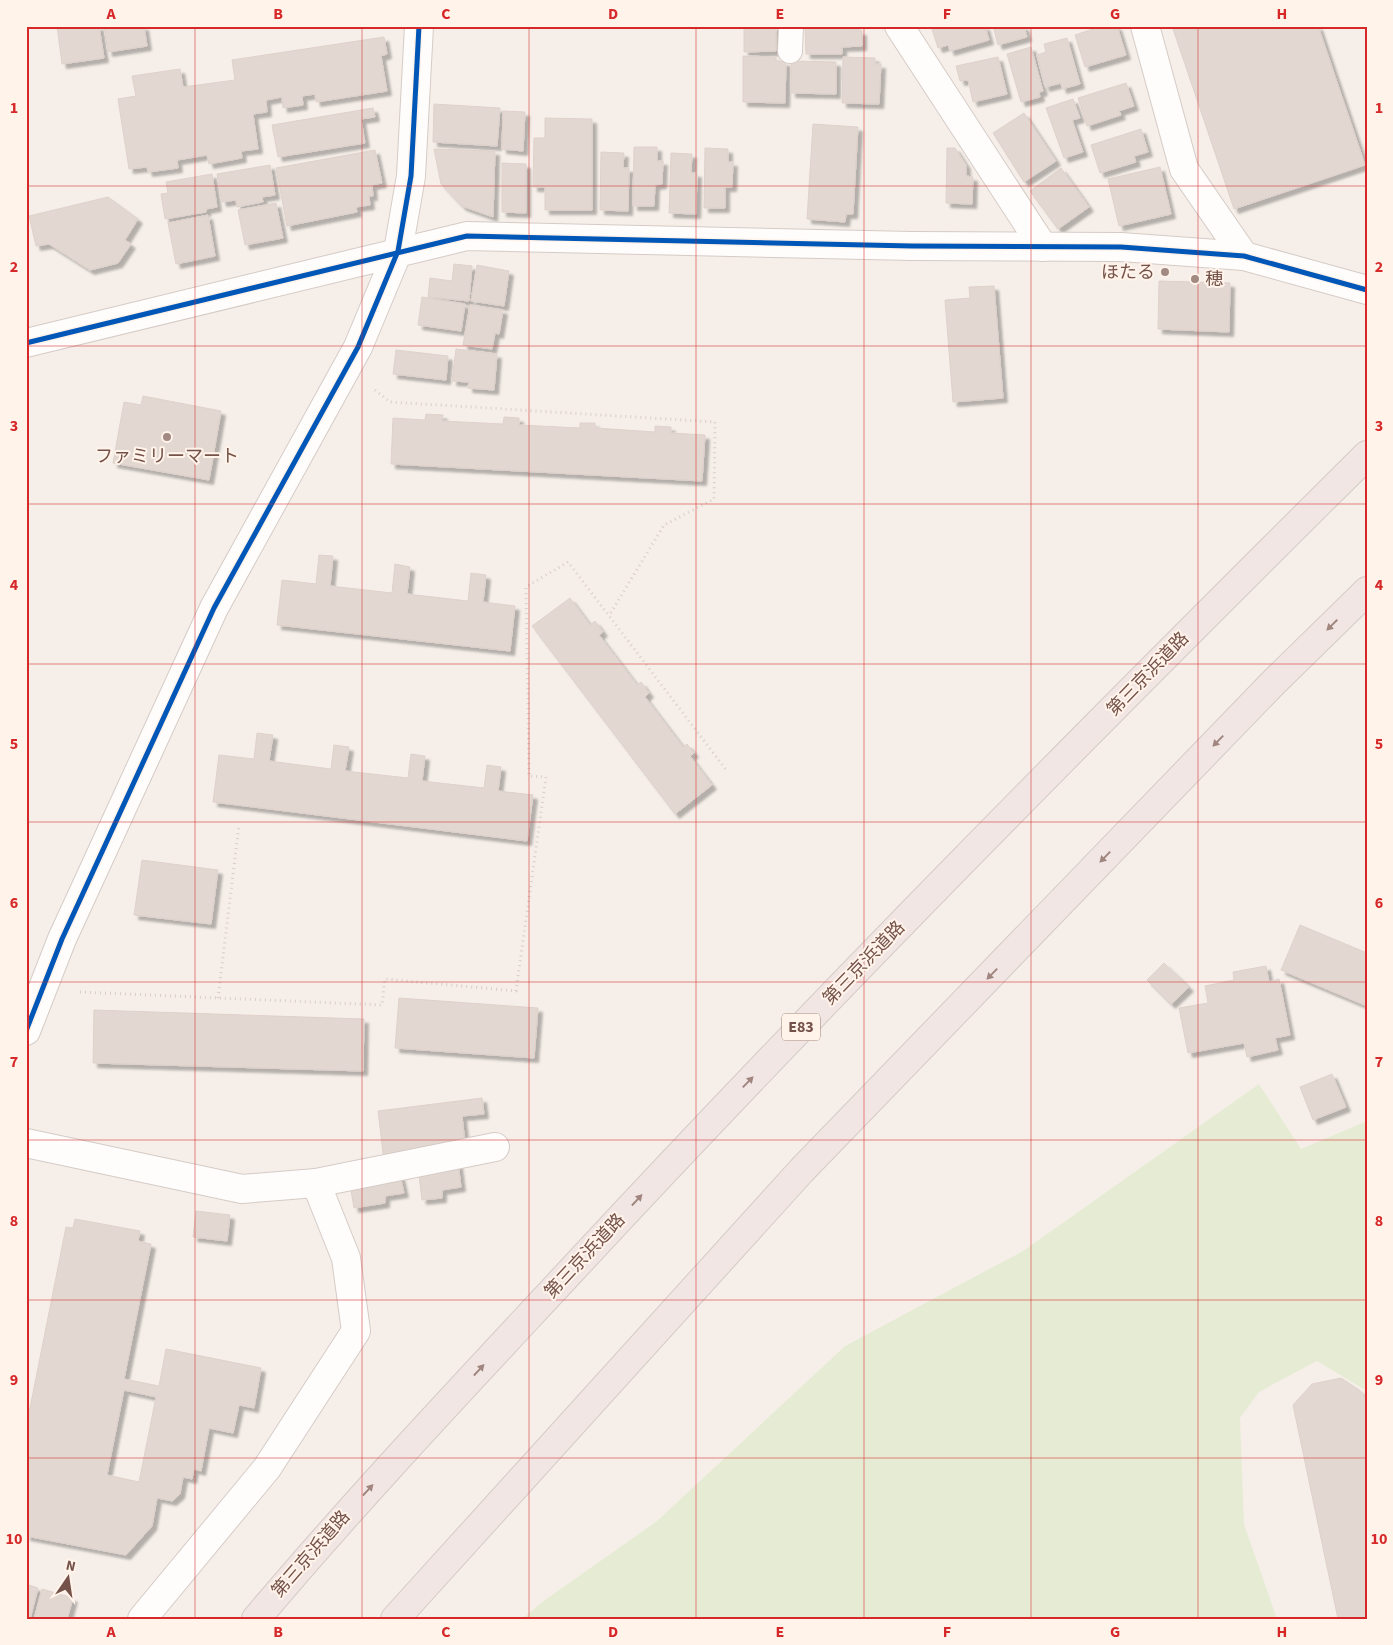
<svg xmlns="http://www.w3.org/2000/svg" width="1393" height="1645" viewBox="0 0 1393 1645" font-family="'Source Sans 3','Noto Sans JP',sans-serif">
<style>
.green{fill:#e6ecd4}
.building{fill:#e3d7d1;stroke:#dfd1cb;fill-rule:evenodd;filter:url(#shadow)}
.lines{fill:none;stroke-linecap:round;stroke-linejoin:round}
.lane-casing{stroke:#d5cbc6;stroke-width:26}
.street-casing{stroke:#d5cbc6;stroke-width:30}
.highway-casing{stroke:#d5cac5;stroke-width:30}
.path{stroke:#d8cdc9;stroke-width:3;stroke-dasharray:1 4;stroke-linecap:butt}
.lane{stroke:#fefdfc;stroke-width:24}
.street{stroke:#fefdfc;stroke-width:28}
.highway{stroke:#f1e6e4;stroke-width:28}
.cycleway-casing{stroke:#fff3ea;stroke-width:8}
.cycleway{stroke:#0057b8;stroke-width:5}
.oneway{fill:#a0867f}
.grid{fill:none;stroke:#d62828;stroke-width:1;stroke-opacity:0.55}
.poi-dot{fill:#a28981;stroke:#fff3ea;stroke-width:2}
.labels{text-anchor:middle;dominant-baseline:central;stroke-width:4;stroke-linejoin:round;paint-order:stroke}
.shield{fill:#fff3ea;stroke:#9e8279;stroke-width:1}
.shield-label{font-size:16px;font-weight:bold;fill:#745249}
.poi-label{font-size:18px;fill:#745249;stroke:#fff3ea;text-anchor:end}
.street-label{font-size:18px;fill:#745249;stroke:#fff3ea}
.neatline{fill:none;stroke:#d62828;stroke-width:2}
.grid-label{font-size:16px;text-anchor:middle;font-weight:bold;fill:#d62828}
</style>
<defs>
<filter id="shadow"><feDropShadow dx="4.5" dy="4.5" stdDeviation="1" flood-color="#0004"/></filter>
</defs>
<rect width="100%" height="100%" fill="#f6efe9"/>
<!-- green -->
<path class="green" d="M1259,1084L1301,1149L1367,1121V1391L1317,1361L1259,1392L1240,1418L1244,1524L1277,1619H522L545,1600L657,1521L845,1346L1023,1251Z"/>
<!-- building -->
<g class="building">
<path d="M57,26H99L104,58L62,64Z"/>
<path d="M104,26H144L147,46L108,52Z"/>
<path d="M744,26H776V51L744,52Z"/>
<path d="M805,26H856V31H862V46L842,47V54H806Z"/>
<path d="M931,26H985L989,40L950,51L948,45L938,48Z"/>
<path d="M993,26H1024L1027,37L998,45Z"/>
<path d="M1102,26H1117L1126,55L1085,67L1075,35Z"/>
<path d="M1172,26H1318L1365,165L1234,209Z"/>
<path d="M384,37L387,54L381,56L387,91L316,102L315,94L302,96L303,105L283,108L282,97L266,100L267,112L253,114L258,149L241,151L242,158L209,164L207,155L177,160L178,168L148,172L147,167L129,169L118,99L136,96L132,76L180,69L183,87L235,80L232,60Z"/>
<path d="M1067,38L1080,84L1062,89L1061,83L1045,87L1037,55L1046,52L1044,44Z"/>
<path d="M1031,47L1043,91L1039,92L1040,97L1021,102L1007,54Z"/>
<path d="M743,56L776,57V61L786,62L785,103L743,102Z"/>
<path d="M843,57L875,58V64H881L879,104L842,103Z"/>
<path d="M998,57L1007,94L973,102L968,80L960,81L956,66Z"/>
<path d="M791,61L836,62V94L791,93Z"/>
<path d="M1126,83L1134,106L1119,111L1121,115L1087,126L1078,98Z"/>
<path d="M1073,99L1080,118L1072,120L1083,152L1064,158L1046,108Z"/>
<path d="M434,104L500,108L497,146L433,142Z"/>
<path d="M373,108L375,117L361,119L365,143L278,157L272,125Z"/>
<path d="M503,111L525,112L523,151L502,149Z"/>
<path d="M1024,113L1056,161L1024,182L993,133Z"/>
<path d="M545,118L592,119V210H545V187H533L534,138H545Z"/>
<path d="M813,124L858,127L853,214H846L845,222L807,219Z"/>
<path d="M1141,129L1148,152L1134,156L1136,162L1100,173L1091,145Z"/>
<path d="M634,147H657V161H663L662,184L655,185L654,206H633Z"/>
<path d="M705,148L728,149V162H733L732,187H725V208H704Z"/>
<path d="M947,148H955L966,165V176L973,177L972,204L946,203Z"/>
<path d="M434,149L495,151L493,217L462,206L441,184Z"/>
<path d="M375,150L382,183L372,185L373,196H369L370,205L356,207L357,212L287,226L276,168Z"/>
<path d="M601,152L624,153L623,168H629L628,211L600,210Z"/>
<path d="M671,153L692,154L691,173H697L696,214L669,213Z"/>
<path d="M502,163L526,164V213L502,212Z"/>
<path d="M270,165L275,195L262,197L263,202L237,207L236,200L222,202L217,174Z"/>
<path d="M1160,167L1171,214L1119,226L1108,179Z"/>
<path d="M1061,168L1089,207L1058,229L1030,191Z"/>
<path d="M212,174L217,207L206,209V212L165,219L161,194L168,193L166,182Z"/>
<path d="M108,197L138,219L125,240L131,244L118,263L90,270L49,244L36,246L29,216Z"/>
<path d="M276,203L283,238L245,245L238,210Z"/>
<path d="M208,215L215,256L176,264L168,223Z"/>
<path d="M454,264L472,266L469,301L428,297L430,278L452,281Z"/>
<path d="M477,265L509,271L504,306L471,301Z"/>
<path d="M1159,281L1230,283L1229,332L1158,329Z"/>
<path d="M994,286L1003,398L953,402L945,300L970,298L969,287Z"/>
<path d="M422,297L465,304L461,331L418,325Z"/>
<path d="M470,305L503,310L499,334L495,333L492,349L463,345Z"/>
<path d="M456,349L497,354L494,390L468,388L469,382L452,381Z"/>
<path d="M396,350L448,356L446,380L393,374Z"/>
<path d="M143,396L221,411L209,480L113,463L124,402L141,405Z"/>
<path d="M426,414L443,415L442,421L503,424L504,417L519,418V425L580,428V423H595V428L655,432V426L671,427V433L705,435L702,481L391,464L393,418L425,420Z"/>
<path d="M319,555L333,556L330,586L392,593L395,564L410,567L407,594L468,601L471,573L486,575L483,602L515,606L510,651L277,625L282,580L316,584Z"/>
<path d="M570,598L590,625L595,621L603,632L599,635L637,685L641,682L649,693L645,697L683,747L687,744L694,753L690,756L712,785L675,814L532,626Z"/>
<path d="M257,733L273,735L269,761L331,769L334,745L349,747L345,771L408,778L411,754L425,756L422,781L484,788L487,765L501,767L498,791L533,795L527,841L213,802L219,755L254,759Z"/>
<path d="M142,860L218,870L211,924L134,915Z"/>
<path d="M1300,925L1367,953V1006L1281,970Z"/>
<path d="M1164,963L1189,987L1171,1004L1147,980Z"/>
<path d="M1266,966L1269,982L1279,979L1290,1035L1275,1038L1278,1050L1247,1057L1244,1043L1188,1053L1179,1008L1208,1003L1205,986L1234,980L1233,972Z"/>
<path d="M399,998L538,1008L534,1058L395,1048Z"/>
<path d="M94,1010L364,1019L363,1071L93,1063Z"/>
<path d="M1332,1074L1346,1107L1313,1120L1300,1087Z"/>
<path d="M482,1098L484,1114L462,1116L466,1152L384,1161L378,1111Z"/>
<path d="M458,1163L461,1187L442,1190V1198L422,1200L418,1168Z"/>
<path d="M400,1175L404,1193L385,1196V1203L354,1208L350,1185Z"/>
<path d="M196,1211L230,1215L227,1241L193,1237Z"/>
<path d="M75,1219L140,1231L138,1241L151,1244L124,1379L159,1386L166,1349L261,1368L254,1408L239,1405L233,1433L209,1428L201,1471L194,1469L192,1479L183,1477L180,1494L172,1501L157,1498L152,1526L126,1555L26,1536V1428L66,1227L73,1228ZM124,1390L156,1397L139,1482L107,1475Z"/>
<path d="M1341,1378L1359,1390L1367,1400V1619H1338L1293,1405L1312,1384Z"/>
<path d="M26,1584L38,1588L30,1619H26Z"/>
<path d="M42,1589L73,1598L67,1619H34Z"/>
</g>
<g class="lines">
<defs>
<path id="lane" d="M790,51L791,26"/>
<g id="street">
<path d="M899,26L1043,247"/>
<path d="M1145,26L1184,169L1244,256"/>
<path d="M26,343L467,236L912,246L1121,247L1244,256L1367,290"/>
<path d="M26,1031L62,939L214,608L358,347L398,251L411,176L419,26"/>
<path d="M26,1143L242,1189L316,1183L495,1147"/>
<path d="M142,1619L267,1468L356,1331L346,1258L316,1183"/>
</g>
<g id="highway">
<path d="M256,1619C357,1499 464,1386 571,1271C829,993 1097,723 1367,455"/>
<path d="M395,1619L801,1171L1273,683L1367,591"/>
</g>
</defs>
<!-- lane casing -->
<use href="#lane" class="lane-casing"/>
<!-- street casing -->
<use href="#street" class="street-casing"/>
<!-- highway casing -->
<use href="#highway" class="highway-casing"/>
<!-- path -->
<g class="path">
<path d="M375,390L390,402L715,422L714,499L664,525L610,614"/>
<path d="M80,992L382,1005L385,979L516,991L546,777L529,776L526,587L568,562L727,771"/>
<path d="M218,998L239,825"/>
</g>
<!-- lane -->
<use href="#lane" class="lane"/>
<!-- street -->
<use href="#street" class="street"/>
<!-- highway -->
<use href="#highway" class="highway"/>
<defs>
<g id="cycleway">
<path d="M26,343L467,236L912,246L1121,247L1244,256L1367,290"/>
<path d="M26,1031L62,939L214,608L358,347L398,251L411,176L419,26"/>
</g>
</defs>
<!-- cycleway casing -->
<use href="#cycleway" class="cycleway-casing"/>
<!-- cycleway -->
<use href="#cycleway" class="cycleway"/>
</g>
<!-- one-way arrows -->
<defs><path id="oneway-solid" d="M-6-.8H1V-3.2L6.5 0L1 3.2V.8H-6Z" transform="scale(1.25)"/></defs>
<g class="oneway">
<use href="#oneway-solid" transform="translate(1332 625) rotate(135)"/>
<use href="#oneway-solid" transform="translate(1218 741) rotate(134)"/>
<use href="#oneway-solid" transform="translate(1105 857) rotate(134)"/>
<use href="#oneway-solid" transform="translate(992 974) rotate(134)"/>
<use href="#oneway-solid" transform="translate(748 1082) rotate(-46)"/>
<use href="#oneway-solid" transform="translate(637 1200) rotate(-47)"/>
<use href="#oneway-solid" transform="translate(479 1370) rotate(-47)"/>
<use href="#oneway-solid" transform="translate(368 1490) rotate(-47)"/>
</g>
<!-- grid -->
<path class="grid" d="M195,26V1619M362,26V1619M529,26V1619M696,26V1619M864,26V1619M1031,26V1619M1198,26V1619M26,186H1367M26,346H1367M26,504H1367M26,664H1367M26,822H1367M26,982H1367M26,1140H1367M26,1300H1367M26,1458H1367"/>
<!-- markers -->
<g class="poi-dot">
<circle cx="1165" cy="272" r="5"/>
<circle cx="1195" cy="279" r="5"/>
<circle cx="167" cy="437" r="5"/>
</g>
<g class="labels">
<!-- shield labels -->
<rect class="shield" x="782" y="1013.5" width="38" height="27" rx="4"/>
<g class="shield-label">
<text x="801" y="1027">E83</text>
</g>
<!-- poi labels -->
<g class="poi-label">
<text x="1155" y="272">ほたる</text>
<text x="1205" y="279" text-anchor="start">穂</text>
<text x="167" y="456" text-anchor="middle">ファミリーマート</text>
</g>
<!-- street labels -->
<g class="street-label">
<text transform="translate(1148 674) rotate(-46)">第三京浜道路</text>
<text transform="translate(864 963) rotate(-46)">第三京浜道路</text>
<text transform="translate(585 1256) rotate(-47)">第三京浜道路</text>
<text transform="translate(311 1554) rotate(-49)">第三京浜道路</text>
</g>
</g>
<!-- border -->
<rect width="1393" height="1645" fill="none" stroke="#fff3ea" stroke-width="55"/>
<!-- north arrow -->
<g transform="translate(68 1578) rotate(13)" stroke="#fff3ea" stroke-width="4" paint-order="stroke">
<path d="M0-4L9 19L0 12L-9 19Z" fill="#745249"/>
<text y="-8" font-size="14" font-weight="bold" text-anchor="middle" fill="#745249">N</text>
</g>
<rect x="28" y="28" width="1338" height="1590" class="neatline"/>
<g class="grid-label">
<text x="111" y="19">A</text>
<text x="278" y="19">B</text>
<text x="446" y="19">C</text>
<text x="613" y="19">D</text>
<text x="780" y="19">E</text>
<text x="947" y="19">F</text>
<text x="1115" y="19">G</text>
<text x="1282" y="19">H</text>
<text x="14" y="113">1</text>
<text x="1379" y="113">1</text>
<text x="14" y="272">2</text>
<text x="1379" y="272">2</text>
<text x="14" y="431">3</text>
<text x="1379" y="431">3</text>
<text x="14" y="590">4</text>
<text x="1379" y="590">4</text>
<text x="14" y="749">5</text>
<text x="1379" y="749">5</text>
<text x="14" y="908">6</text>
<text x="1379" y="908">6</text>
<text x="14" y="1067">7</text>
<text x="1379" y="1067">7</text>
<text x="14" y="1226">8</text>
<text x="1379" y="1226">8</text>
<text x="14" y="1385">9</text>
<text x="1379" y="1385">9</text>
<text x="14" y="1544">10</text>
<text x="1379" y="1544">10</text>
<text x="111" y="1637">A</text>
<text x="278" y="1637">B</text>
<text x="446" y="1637">C</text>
<text x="613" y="1637">D</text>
<text x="780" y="1637">E</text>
<text x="947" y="1637">F</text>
<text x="1115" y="1637">G</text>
<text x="1282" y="1637">H</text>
</g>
</svg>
